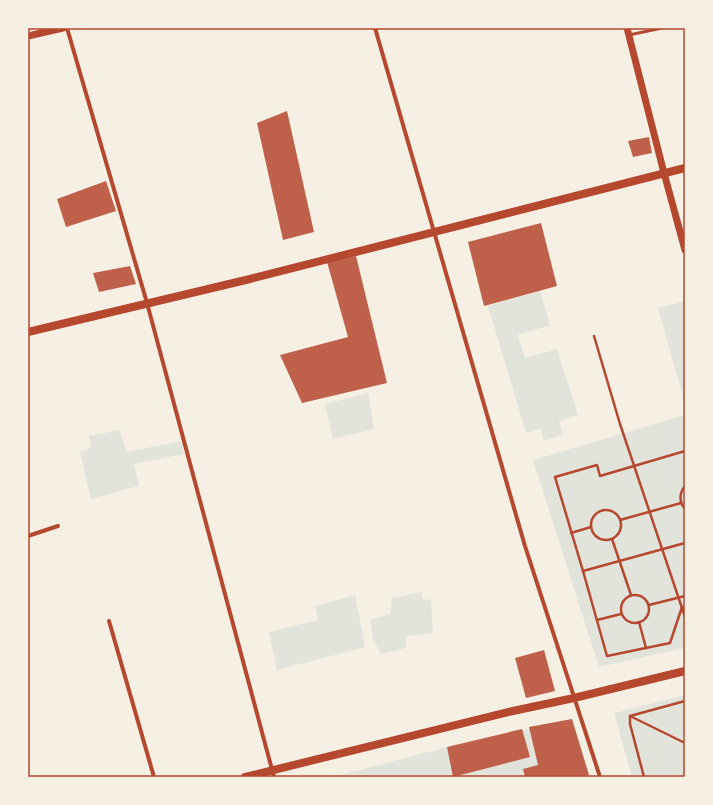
<svg xmlns="http://www.w3.org/2000/svg" width="713" height="805" viewBox="0 0 713 805" font-family="'Varela Round',sans-serif">
<style>
.green{fill:#e2e4dc}
.building{fill:#bf614a}
.lines{fill:none;stroke-linecap:round;stroke-linejoin:round}
.path{stroke:#b5482f;stroke-width:2.5}
.service{stroke:#b5482f;stroke-width:3}
.minor{stroke:#b5482f;stroke-width:4}
.tertiary{stroke:#b5482f;stroke-width:7}
.secondary{stroke:#b5482f;stroke-width:8}
.neatline{fill:none;stroke:#b5482f;stroke-width:1.5}
</style>
<rect width="100%" height="100%" fill="#f6efe4"/>
<!-- green -->
<g class="green">
<path d="M540,291L550,325L518,335L525,358L557,349L578,415L559,421L563,435L544,441L541,428L526,433L488,306Z"/>
<path d="M685,301V404L658,308Z"/>
<path d="M368,393L374,429L333,439L325,404Z"/>
<path d="M685,415V648L599,667L533,460Z"/>
<path d="M119,430L127,452L182,441L184,454L134,464L139,486L91,499L80,452L91,448L89,436Z"/>
<path d="M421,592L423,600L431,599L433,633L406,636V648L381,654L373,639L370,620L390,614L392,598Z"/>
<path d="M355,595L365,647L277,670L269,632L318,620L315,606Z"/>
<path d="M685,695V777H632L614,713Z"/>
<path d="M572,719L589,775L581,777H333L447,747Z"/>
</g>
<!-- building -->
<g class="building">
<path d="M287,111L314,232L283,240L257,123Z"/>
<path d="M649,137L652,153L633,157L628,141Z"/>
<path d="M106,181L116,211L66,227L57,199Z"/>
<path d="M541,223L557,286L484,306L468,242Z"/>
<path d="M356,256L387,383L302,403L280,355L348,337L327,262Z"/>
<path d="M130,266L136,284L99,292L93,273Z"/>
<path d="M544,650L555,691L526,698L515,658Z"/>
<path d="M572,719L589,775L581,777H525L523,769L538,765L529,727Z"/>
<path d="M522,729L530,757L453,777L447,747Z"/>
</g>
<g class="lines">
<!-- path -->
<g class="path">
<path d="M594,336L620,424L685,617"/>
<path d="M685,451L600,476L597,465L555,477L583,571L685,543"/>
<path d="M685,486C679,493 679,502 685,509"/>
<circle cx="606" cy="525" r="15"/>
<path d="M620,520L681,503"/>
<path d="M571,533L591,527"/>
<path d="M612,539L631,595"/>
<path d="M583,571L607,656L670,643L682,607L685,609"/>
<circle cx="635" cy="609" r="14"/>
<path d="M649,605L685,596"/>
<path d="M597,620L621,614"/>
<path d="M639,622L646,648"/>
<path d="M630,716L685,743"/>
<path d="M644,777L630,724V716L685,701"/>
</g>
<!-- service -->
<path class="service" d="M629,35L662,28"/>
<!-- minor -->
<g class="minor">
<path d="M67,28L147,303L274,777"/>
<path d="M375,28L525,546L600,777"/>
<path d="M28,536L58,526"/>
<path d="M109,621L154,777"/>
</g>
<!-- tertiary -->
<g class="tertiary">
<path d="M627,28L664,173L685,250"/>
<path d="M28,36L63,28"/>
</g>
<!-- secondary -->
<g class="secondary">
<path d="M28,332L250,279L685,168"/>
<path d="M245,777L513,711L574,698L685,671"/>
</g>
</g>
<!-- border -->
<rect width="713" height="805" fill="none" stroke="#f6efe4" stroke-width="58"/>
<rect x="29" y="29" width="655" height="747" class="neatline"/>
</svg>
